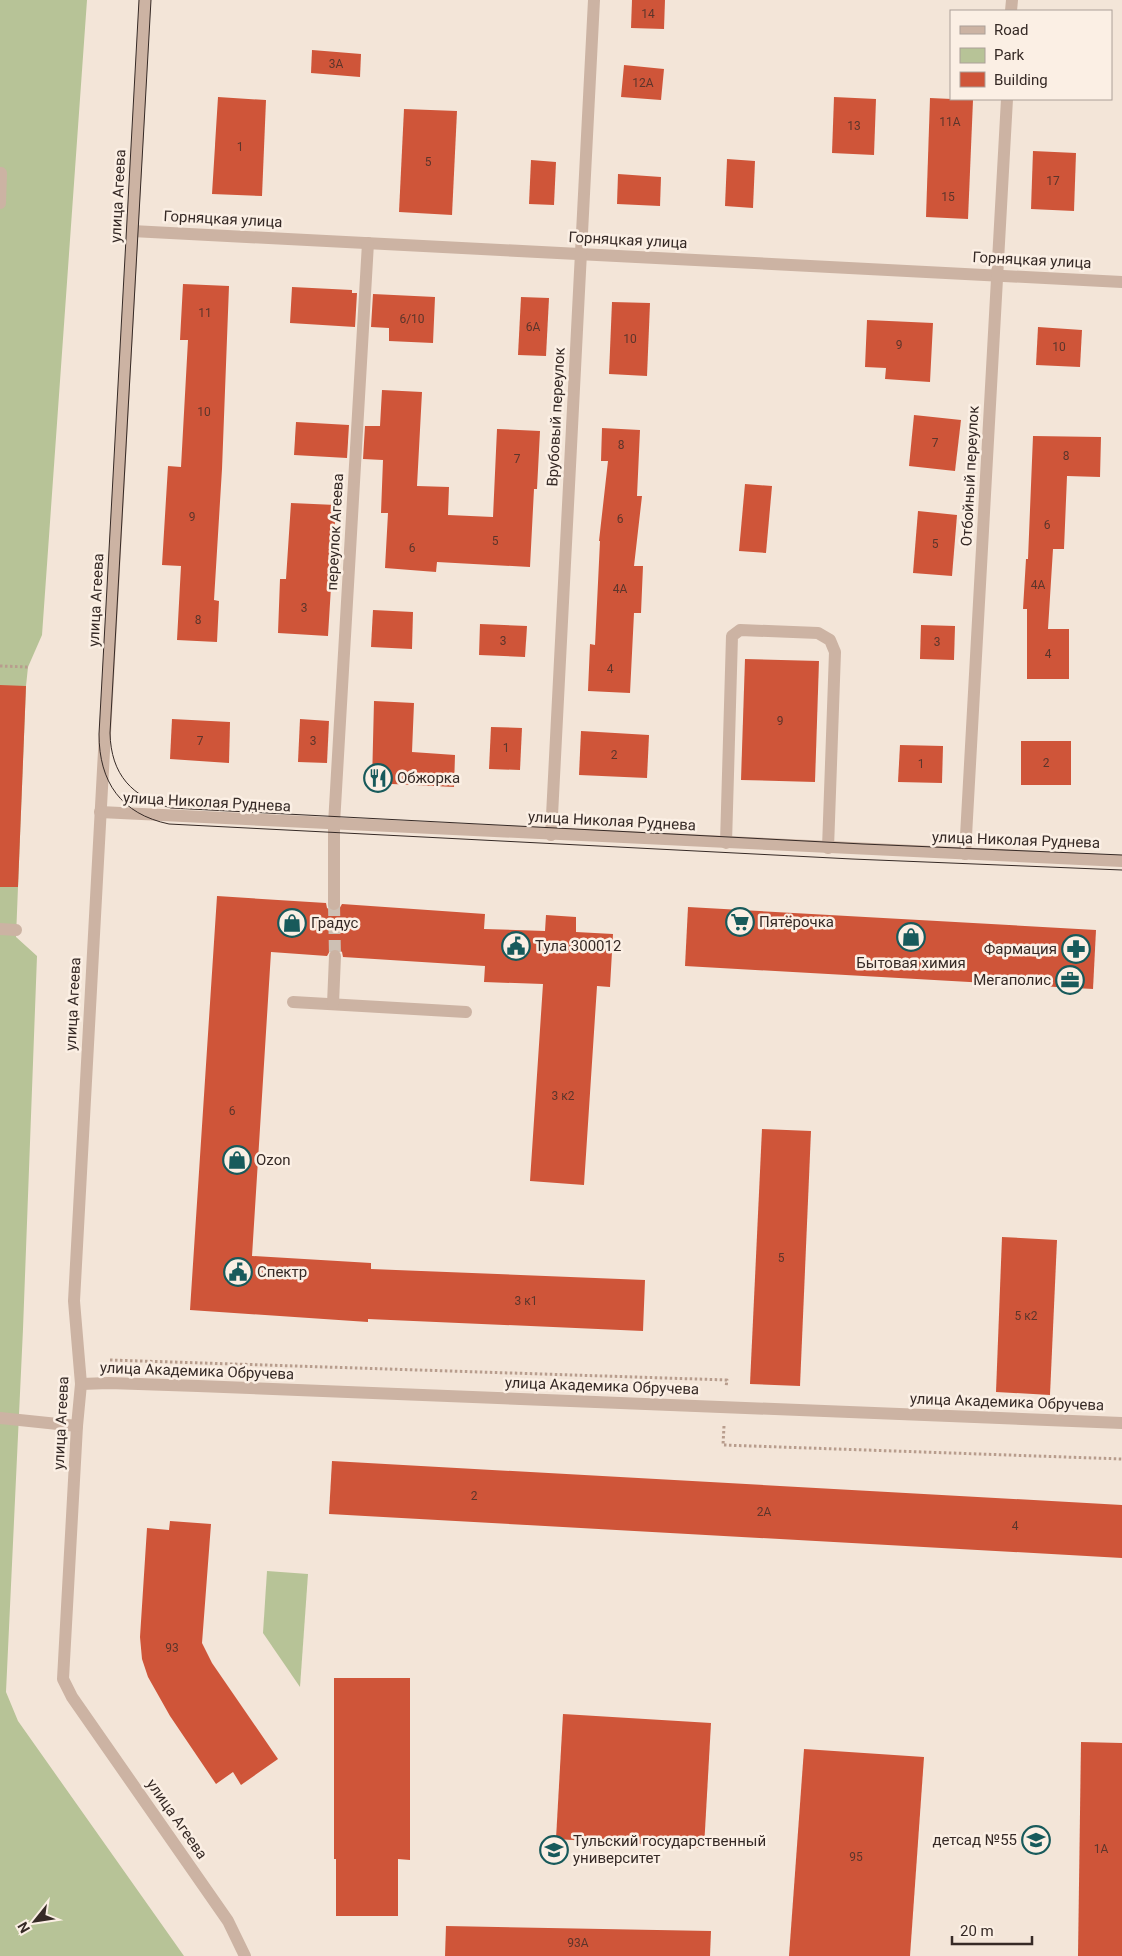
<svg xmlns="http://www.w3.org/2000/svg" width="1122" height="1956" viewBox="0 0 1122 1956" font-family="Roboto,sans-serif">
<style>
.green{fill:#b7c397}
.building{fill:#cf5539}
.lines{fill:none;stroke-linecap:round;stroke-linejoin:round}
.minor-tunnel{stroke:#cdc0b4;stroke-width:12;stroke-dasharray:12 6;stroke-linecap:butt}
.path{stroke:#b89d8d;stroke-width:3;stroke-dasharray:2.5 2.5;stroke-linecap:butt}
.minor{stroke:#ccb3a3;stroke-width:12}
.tram{stroke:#362a26;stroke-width:1}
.labels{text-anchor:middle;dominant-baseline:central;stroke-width:5;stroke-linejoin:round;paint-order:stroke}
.number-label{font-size:12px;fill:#5c352b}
.street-label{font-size:15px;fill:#362a26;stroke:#fbefe4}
.poi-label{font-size:15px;fill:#362a26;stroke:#fbefe4;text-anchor:start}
</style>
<rect width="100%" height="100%" fill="#f3e5d8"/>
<!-- green -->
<g class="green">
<path d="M0,0H87L42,635L28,667L26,686L16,937L37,956L23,1329L6,1692L18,1721L184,1956H0Z"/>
<path d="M267,1571L308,1574L300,1687L263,1633Z"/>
</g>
<!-- building -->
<g class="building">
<path d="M632,0H665L664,29L631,28Z"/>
<path d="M312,50L361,54L360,77L311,73Z"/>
<path d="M624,65L664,69L661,100L621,97Z"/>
<path d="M218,97L266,100L262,196L212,194Z"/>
<path d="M834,97L876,99L874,155L832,153Z"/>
<path d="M930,98L973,100L968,219L926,217Z"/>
<path d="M404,109L457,111L452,215L399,212Z"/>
<path d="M1033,151L1076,153L1074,211L1031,209Z"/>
<path d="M727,159L755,161L753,208L725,206Z"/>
<path d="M531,160L556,162L554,205L529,204Z"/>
<path d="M618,174L661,177L660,206L617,204Z"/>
<path d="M183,284L229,286L222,469L214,600L219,601L217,642L177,640L181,566L162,565L168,466L181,467L188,340H180Z"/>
<path d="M292,287L352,290V293H357L355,327L290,323Z"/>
<path d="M373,294L435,297L433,343L389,341V328L371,327Z"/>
<path d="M521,297L549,298L546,356L518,355Z"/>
<path d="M612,302L650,303L647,376L609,374Z"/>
<path d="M867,320L933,323L930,382L885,379L886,368L865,367Z"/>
<path d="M1038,327L1082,330L1080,367L1036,365Z"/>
<path d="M382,390L422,392L417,486L449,487L448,515L493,517L497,429L540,431L537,489H534L530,567L437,562L436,572L385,568L388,513H381L383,460L363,459L365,426H380Z"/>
<path d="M914,415L961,420L955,471L909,466Z"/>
<path d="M296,422L349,425L347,458L294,455Z"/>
<path d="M602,428L640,430L637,496H642L634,566H643L641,613H634L630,693L588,691L590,644L595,645L600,541H599L608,461H601Z"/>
<path d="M1033,436L1101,437L1100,477L1067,476L1064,549H1053L1048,629H1069V679H1027V609H1023L1026,559H1028Z"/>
<path d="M745,484L772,486L766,553L739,551Z"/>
<path d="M291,503L336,505L328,636L278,633L280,579H286Z"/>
<path d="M918,511L957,515L952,576L913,573Z"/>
<path d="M373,610L413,612L412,649L371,647Z"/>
<path d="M480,624L527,626L525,657L479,655Z"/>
<path d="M921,625L955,626L954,660L920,659Z"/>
<path d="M745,659L819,661L815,782L741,780Z"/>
<path d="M0,685L26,686L18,887H0Z"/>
<path d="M374,701L414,703L412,752L455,755L454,787L372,783Z"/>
<path d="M172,719L230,722L229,763L170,759Z"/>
<path d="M300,719L329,721L327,763L298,762Z"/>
<path d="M491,727L522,728L520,770L489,769Z"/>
<path d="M581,731L649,735L647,778L579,775Z"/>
<rect x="1021" y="741" width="50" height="44"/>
<path d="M900,745L943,746L942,783L898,782Z"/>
<path d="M217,896L326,903L327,908L334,912L338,911L342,904L485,914L484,929L545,931L546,915L576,917V932L613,934L610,987L597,986L584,1185L530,1181L543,984L484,982L485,966L343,957L342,952L336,948L331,949L327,956L271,952L252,1256L371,1263V1269L645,1280L643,1331L368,1319V1322L190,1310Z"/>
<path d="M688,907L1096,930L1093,989L685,966Z"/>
<path d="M762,1129L811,1131L800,1386L750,1384Z"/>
<path d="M1002,1237L1057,1240L1050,1395L996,1392Z"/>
<path d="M332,1461L1122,1505V1558L329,1514Z"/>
<path d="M170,1521L211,1524L202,1643L212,1663L278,1759L241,1785L233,1772L216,1784L170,1716L148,1677L142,1659L140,1637L147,1528L169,1530Z"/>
<path d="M334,1678H410V1860L398,1859V1916H336V1859H334Z"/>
<path d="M563,1714L711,1723L704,1848L556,1839Z"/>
<path d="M1081,1742L1122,1743V1956H1078Z"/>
<path d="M804,1749L924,1757L910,1956H789Z"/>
<path d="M446,1926L711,1931L710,1956H445Z"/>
</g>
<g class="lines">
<!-- minor-tunnel -->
<path class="minor-tunnel" d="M334,904L335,956"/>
<!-- path -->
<g class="path">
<path d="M0,666L28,667"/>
<path d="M110,1360L727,1380L726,1387"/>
<path d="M724,1426L723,1445L1122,1459"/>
</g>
<!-- minor -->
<g class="minor">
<path d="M145,0L74,1301L81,1384L77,1426L63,1679L72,1697L228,1921L245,1956"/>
<path d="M1011,11L1012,0"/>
<path d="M0,203L1,173"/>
<path d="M132,231L1122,282"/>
<path d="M100,812L1122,861"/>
<path d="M551,835L594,0"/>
<path d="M726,843L732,636L740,630L818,633L830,640L835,652L828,848"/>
<path d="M965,854L1007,99"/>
<path d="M334,904V824L368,243"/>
<path d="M0,929L16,930"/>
<path d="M293,1002L466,1012"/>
<path d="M333,1004L335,956"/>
<path d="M81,1384L109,1383L198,1386L1122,1423"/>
<path d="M0,1418L77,1426"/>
</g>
<!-- tram -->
<g class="tram">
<path d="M139,0L99,734C99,782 121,814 169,824L852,859L1122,870"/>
<path d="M151,0L110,733C111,775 132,797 171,808L863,844L1122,855"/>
</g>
</g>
<!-- icons -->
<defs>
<symbol id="restaurant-ring" viewBox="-11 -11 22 22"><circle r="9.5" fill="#fbefe4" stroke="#185a5b" stroke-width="1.5"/><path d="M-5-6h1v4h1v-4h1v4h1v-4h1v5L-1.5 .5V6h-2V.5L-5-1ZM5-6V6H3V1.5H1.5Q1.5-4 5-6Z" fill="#185a5b"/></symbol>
<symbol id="supermarket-ring" viewBox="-11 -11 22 22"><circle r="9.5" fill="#fbefe4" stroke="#185a5b" stroke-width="1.5"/><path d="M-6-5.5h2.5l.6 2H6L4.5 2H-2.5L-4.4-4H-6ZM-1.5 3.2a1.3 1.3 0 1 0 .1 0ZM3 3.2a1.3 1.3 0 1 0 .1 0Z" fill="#185a5b"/></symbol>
<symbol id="shop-ring" viewBox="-11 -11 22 22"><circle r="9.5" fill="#fbefe4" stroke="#185a5b" stroke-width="1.5"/><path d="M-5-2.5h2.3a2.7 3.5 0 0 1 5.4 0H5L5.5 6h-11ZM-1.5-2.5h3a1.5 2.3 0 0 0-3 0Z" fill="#185a5b"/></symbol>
<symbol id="civic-ring" viewBox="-11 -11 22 22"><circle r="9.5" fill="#fbefe4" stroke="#185a5b" stroke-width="1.5"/><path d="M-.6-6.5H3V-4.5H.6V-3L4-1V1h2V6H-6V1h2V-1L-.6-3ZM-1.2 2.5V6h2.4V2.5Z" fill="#185a5b"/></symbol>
<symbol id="pharmacy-ring" viewBox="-11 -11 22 22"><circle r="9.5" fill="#fbefe4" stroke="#185a5b" stroke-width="1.5"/><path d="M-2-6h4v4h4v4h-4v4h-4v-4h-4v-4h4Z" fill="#185a5b"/></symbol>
<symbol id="office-ring" viewBox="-11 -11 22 22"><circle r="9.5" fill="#fbefe4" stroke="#185a5b" stroke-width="1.5"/><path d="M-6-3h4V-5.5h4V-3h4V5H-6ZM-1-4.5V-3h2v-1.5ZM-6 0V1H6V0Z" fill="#185a5b"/></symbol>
<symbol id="school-ring" viewBox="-11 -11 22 22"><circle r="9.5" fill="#fbefe4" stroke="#185a5b" stroke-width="1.5"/><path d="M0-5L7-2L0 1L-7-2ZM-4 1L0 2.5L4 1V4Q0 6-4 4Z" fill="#185a5b"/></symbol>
<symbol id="university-ring" viewBox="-11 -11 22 22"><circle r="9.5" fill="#fbefe4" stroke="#185a5b" stroke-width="1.5"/><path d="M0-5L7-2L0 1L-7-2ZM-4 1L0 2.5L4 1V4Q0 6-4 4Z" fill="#185a5b"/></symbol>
</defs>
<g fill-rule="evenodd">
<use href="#restaurant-ring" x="362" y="762" width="32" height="32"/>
<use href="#supermarket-ring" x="724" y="906" width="32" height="32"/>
<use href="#shop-ring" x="276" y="907" width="32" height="32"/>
<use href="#shop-ring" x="895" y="921" width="32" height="32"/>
<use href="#civic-ring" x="500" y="930" width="32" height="32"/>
<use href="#pharmacy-ring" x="1060" y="933" width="32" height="32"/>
<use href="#office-ring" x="1054" y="964" width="32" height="32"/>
<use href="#shop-ring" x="221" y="1144" width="32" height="32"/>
<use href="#civic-ring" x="222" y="1256" width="32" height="32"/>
<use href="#school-ring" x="1020" y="1824" width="32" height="32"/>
<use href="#university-ring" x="538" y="1834" width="32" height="32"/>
</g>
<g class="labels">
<!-- number labels -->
<g class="number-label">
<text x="648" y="14">14</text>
<text x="336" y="64">3А</text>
<text x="643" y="83">12А</text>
<text x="950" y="122">11А</text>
<text x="854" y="126">13</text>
<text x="240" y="147">1</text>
<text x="428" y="162">5</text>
<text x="1053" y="181">17</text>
<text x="948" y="197">15</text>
<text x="205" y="313">11</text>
<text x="412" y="319">6/10</text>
<text x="533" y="327">6А</text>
<text x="630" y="339">10</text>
<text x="899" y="345">9</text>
<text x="1059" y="347">10</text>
<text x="204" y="412">10</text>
<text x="935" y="443">7</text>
<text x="621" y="445">8</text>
<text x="1066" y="456">8</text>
<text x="517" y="459">7</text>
<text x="192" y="517">9</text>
<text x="620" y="519">6</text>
<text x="1047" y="525">6</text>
<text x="495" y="541">5</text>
<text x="935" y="544">5</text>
<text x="412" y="548">6</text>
<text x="1038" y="585">4А</text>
<text x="620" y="589">4А</text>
<text x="304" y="608">3</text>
<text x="198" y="620">8</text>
<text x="503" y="641">3</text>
<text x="937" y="642">3</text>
<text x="1048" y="654">4</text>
<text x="610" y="669">4</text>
<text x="780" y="721">9</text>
<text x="200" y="741">7</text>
<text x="313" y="741">3</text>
<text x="506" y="748">1</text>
<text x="614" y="755">2</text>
<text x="1046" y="763">2</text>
<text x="921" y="764">1</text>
<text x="563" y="1096">3 к2</text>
<text x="232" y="1111">6</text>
<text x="781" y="1258">5</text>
<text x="526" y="1301">3 к1</text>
<text x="1026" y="1316">5 к2</text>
<text x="474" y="1496">2</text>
<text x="764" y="1512">2А</text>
<text x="1015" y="1526">4</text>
<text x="172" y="1648">93</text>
<text x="1101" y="1849">1А</text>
<text x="856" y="1857">95</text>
<text x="578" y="1943">93А</text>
</g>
<!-- street labels -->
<g class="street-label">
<text transform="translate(118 196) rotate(-87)">улица Агеева</text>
<text transform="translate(223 219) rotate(3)">Горняцкая улица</text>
<text transform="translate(628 240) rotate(3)">Горняцкая улица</text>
<text transform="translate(1032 260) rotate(3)">Горняцкая улица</text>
<text transform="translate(556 417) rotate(-87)">Врубовый переулок</text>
<text transform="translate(970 476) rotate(-87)">Отбойный переулок</text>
<text transform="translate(335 532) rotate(-87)">переулок Агеева</text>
<text transform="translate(96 600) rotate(-87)">улица Агеева</text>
<text transform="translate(207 802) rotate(3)">улица Николая Руднева</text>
<text transform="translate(612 821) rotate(3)">улица Николая Руднева</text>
<text transform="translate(1016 840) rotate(2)">улица Николая Руднева</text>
<text transform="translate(73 1004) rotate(-87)">улица Агеева</text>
<text transform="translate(197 1371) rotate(2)">улица Академика Обручева</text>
<text transform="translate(602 1386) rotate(2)">улица Академика Обручева</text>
<text transform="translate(1007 1402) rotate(2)">улица Академика Обручева</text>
<text transform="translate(61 1423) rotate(-87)">улица Агеева</text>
<text transform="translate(177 1819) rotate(55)">улица Агеева</text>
</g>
<!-- poi labels -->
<g class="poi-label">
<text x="397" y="778">Обжорка</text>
<text x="759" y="922">Пятёрочка</text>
<text x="311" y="923">Градус</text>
<text x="535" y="946">Тула 300012</text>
<text x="1057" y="949" text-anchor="end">Фармация</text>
<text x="911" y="963" text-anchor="middle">Бытовая химия</text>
<text x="1051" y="980" text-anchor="end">Мегаполис</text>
<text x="256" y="1160">Ozon</text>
<text x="257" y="1272">Спектр</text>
<text x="1017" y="1840" text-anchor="end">детсад №55</text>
<text x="573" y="1841">Тульский государственный<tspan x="573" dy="17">университет</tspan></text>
</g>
</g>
<!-- legend -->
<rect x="950" y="10" width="162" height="90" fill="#fbefe4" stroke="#aca098"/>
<rect x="960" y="26" width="25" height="8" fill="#ccb3a3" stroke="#aca098"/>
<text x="994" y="35" font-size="15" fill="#362a26">Road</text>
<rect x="960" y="48" width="25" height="15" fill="#b7c397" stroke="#aca098"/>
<text x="994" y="60" font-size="15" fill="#362a26">Park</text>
<rect x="960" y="72" width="25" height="15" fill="#cf5539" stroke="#aca098"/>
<text x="994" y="85" font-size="15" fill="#362a26">Building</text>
<!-- north arrow -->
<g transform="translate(35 1921) rotate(240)" stroke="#fbefe4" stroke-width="4" paint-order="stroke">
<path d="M0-4L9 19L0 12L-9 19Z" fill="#362a26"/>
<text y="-8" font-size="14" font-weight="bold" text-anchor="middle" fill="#362a26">N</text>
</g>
<!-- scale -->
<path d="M952 1936v8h80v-8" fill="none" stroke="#362a26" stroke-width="2.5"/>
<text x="960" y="1936" font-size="15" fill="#362a26" stroke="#fbefe4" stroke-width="4" paint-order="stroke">20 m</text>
</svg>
